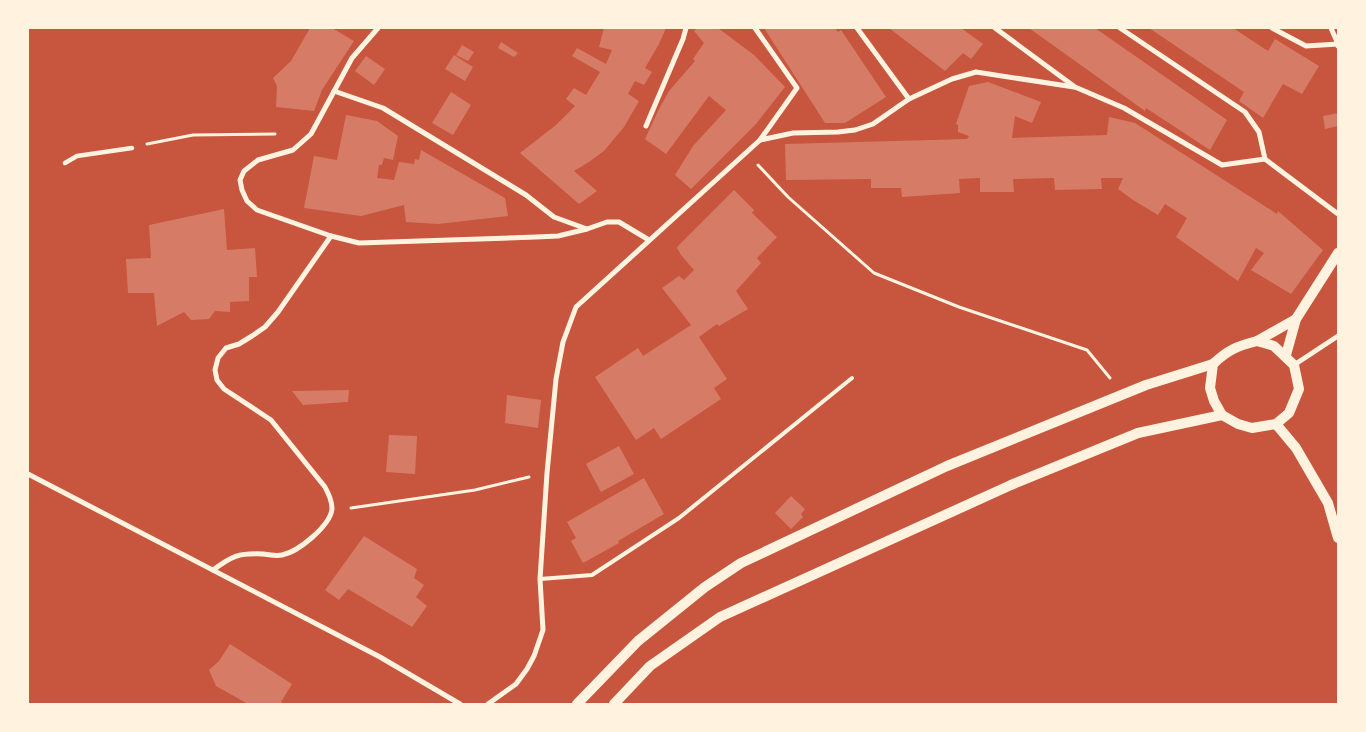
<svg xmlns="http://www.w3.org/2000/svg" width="1366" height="732" viewBox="0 0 1366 732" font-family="Commissioner,sans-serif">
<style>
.building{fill:#d67c66}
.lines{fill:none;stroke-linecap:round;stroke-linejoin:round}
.path{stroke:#fff3e0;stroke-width:3}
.service{stroke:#fff3e0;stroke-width:4}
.pedestrian{stroke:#fff3e0;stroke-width:4.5}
.minor{stroke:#fff3e0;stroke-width:5}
.secondary{stroke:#fff3e0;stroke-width:10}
</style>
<rect width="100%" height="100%" fill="#c8553d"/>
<!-- building -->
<g class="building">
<path d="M310,28H332L354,41L322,90L314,111L276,107L277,86L273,78L291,61Z"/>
<path d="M604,28H666L659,44L645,68L652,72L644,85L635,81L628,94L639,101L624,127L604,151L589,162L574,171L597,191L579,204L520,153L556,125L575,106L566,99L574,88L586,95L600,72L572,56L577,48L606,64L612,50L599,47Z"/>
<path d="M697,28H718L754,55L785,87L756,124L691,189L675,175L693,146L726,110L709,96L666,154L645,139L659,109L669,91L695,61L693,59L704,43L694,31Z"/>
<path d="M764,28H835L838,32L841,30L886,97L845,123H825Z"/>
<path d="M889,28H961L983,44L971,59L963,53L945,71Z"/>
<path d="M1029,28H1095L1227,120L1210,150L1146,108L1145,111Z"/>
<path d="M1149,28H1233L1268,51L1275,39L1319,66L1302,94L1283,84L1263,118L1239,101L1244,92Z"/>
<path d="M501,42L518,53L514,57L498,48Z"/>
<path d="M462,45L474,52L468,61L456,55Z"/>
<path d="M454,55L473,67L465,81L445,69Z"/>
<path d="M366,56L385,69L374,85L355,71Z"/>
<path d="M988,82L1041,102L1032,123L1015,116L1012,138L1107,135L1109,117L1135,123L1277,214L1278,211L1323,250L1291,294L1251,270L1264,253L1256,248L1238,281L1176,237L1187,218L1165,204L1158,215L1133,200L1118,189L1123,178H1101L1102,189L1055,190L1054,178L1013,179L1014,192H980V178L959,179L960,193L902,197L901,188H871V179L786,180L785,144L967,139L969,136L958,132V125L956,124L969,86Z"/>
<path d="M451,92L471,105L453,135L432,123Z"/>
<path d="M1338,113V126L1325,129L1323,116Z"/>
<path d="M346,115L377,121L398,136L393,160L384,158L382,165H379L377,178L394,180L399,162L414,164L415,159L419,160L421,150L505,198L508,216L438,224L406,222L404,205L361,216L304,208L314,156L337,160Z"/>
<path d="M734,190L754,210L752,213L777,237L757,258L761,263L736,291L748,309L719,326L717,324L699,337L727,379L714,388L721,399L661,439L654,428L636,440L595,377L638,348L643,356L691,325L662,288L679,276L684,280L694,270L681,255L677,248L678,246Z"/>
<path d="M224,209L227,250L255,248L257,277H249V301L230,302V312L215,311L209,319L191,320L184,312L157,326L154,293H128L126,259L151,258L149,225Z"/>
<path d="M349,390L348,402L303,405L292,391Z"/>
<path d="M507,395L541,400L538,428L505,423Z"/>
<path d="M389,435L417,436L415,474L386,472Z"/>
<path d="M619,446L634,474L601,492L586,464Z"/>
<path d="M644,478L664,514L618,541L619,543L583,563L571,541L576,538L567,522Z"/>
<path d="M791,496L805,509L801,514L803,517L791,529L775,513Z"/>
<path d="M364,536L417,569L414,578L424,585L416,597L427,606L412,627L348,589L339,600L325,590Z"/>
<path d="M230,644L292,684L281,702L284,704H248L216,686L209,670L219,661Z"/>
</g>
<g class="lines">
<!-- path -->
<g class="path">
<path d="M147,144L193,135L275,134"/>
<path d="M758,165L788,197L874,273L959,307L1087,350L1110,378"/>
<path d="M351,508L475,490L529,477"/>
</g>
<!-- service -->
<path class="service" d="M540,579L592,575L679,518L852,378"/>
<!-- pedestrian -->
<path class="pedestrian" d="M65,163L77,156L132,148"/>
<!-- minor -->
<g class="minor">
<path d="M378,28L352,58L311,134L293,150L258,160L244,171L240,180L242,190L247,201L257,210L331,236L359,243L536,237L558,236L587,229"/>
<path d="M755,28L797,88L760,140L793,133L838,132L855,130L873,124L909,99L952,79L976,72L1074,87"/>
<path d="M857,28L909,99"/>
<path d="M995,28L1075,87L1124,108L1222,165L1265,159L1259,132L1245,112L1120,28"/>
<path d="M1272,28L1306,46L1338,44V46"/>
<path d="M1331,28L1338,44"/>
<path d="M334,91L383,108L526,195L554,217L587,229L607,222H619L649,240"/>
<path d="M646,126L683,39L686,28"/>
<path d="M1265,159L1338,214"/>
<path d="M1294,365L1338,336"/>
<path d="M28,474L380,657L460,704"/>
<path d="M213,570C232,556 238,553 263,554C269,555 277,556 282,555C298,552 330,526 332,509C332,501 329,495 325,487L271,420L224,389L217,380L215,370L218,358L226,348L239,344L252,336L265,327L278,312L331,236"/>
<path d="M488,704L516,684L527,669L534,656L543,630L540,579L547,473L556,379L563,342L576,307L760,140"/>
</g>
<!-- secondary -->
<g class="secondary">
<path d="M1257,341L1274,346L1294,365L1299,389L1289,413L1276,424L1252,428L1238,424L1222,415L1214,401L1210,388L1213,364C1228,350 1237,346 1257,341Z"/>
<path d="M1257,341L1296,319"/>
<path d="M1286,355L1296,319L1338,253"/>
<path d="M1276,424L1296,448L1328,503L1338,538"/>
<path d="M577,704L638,641L705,587L741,563L947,466L1146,385L1213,364"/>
<path d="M614,704L650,666L720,617L1011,485L1138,433L1222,415"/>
</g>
</g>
<!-- border -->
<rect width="1366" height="732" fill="none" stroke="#fff3e0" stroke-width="58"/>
</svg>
